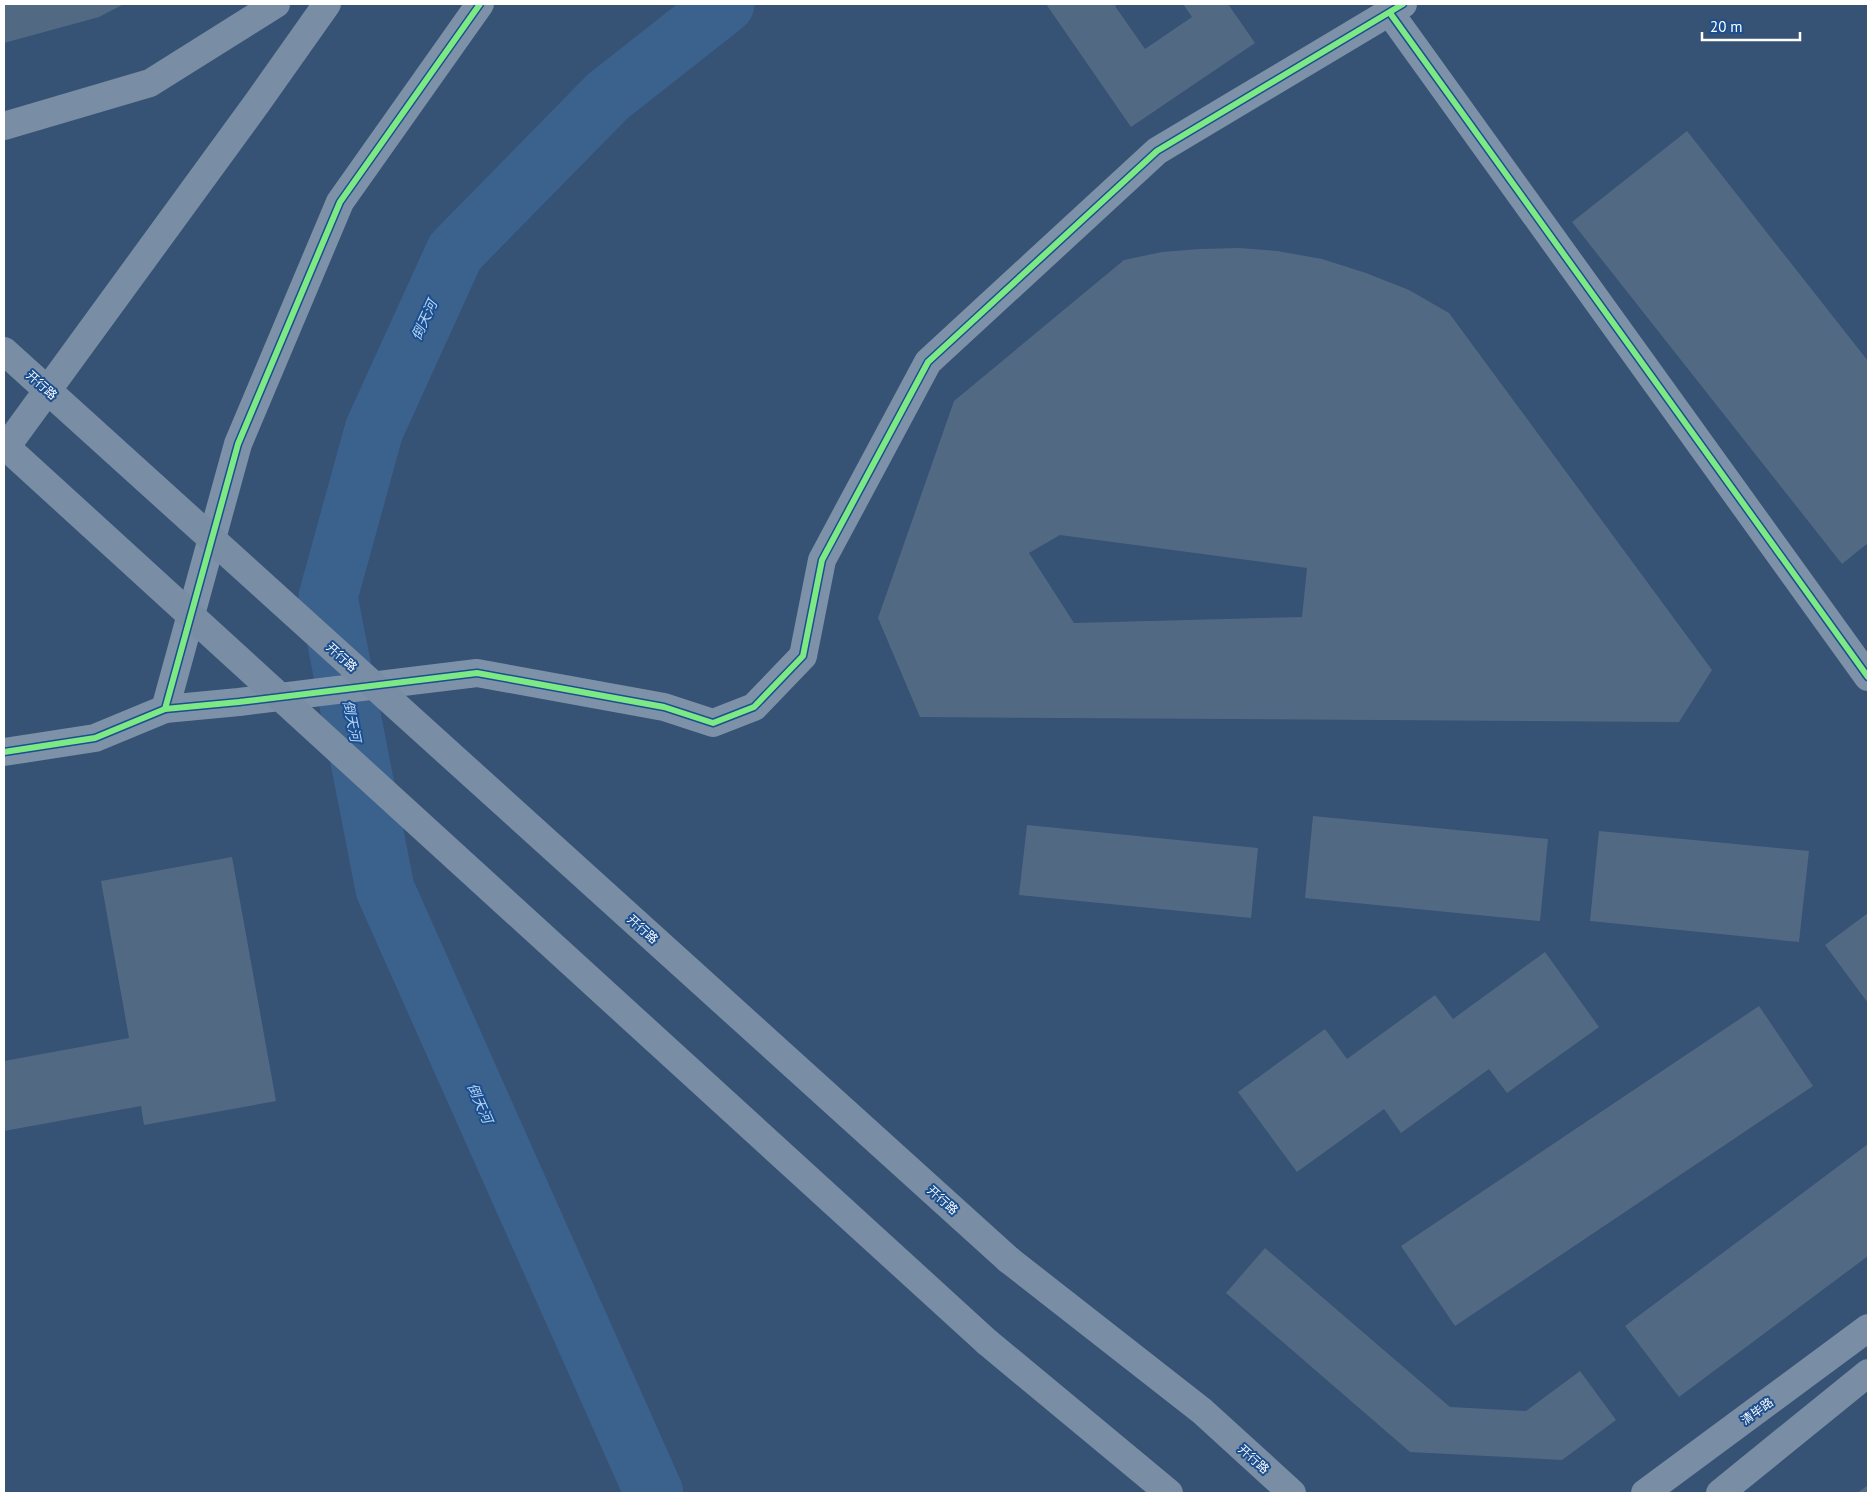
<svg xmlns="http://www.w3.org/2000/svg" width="1872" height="1497" viewBox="0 0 1872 1497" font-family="'PT Sans','Noto Sans SC',sans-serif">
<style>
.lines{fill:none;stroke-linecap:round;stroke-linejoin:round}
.river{stroke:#3b618d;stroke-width:59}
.building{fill:#526984;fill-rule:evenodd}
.street{stroke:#7d92a8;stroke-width:28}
.secondary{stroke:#798da4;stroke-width:28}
.secondary-bridge{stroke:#798da4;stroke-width:28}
.cycleway-casing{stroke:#1b4f8f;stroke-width:9}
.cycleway{stroke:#7ce984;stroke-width:6}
.labels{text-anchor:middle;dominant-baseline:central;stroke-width:4;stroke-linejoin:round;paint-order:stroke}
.street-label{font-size:12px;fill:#fff;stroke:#1b4f8f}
.water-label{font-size:14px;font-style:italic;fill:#b5d3f5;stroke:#1b4f8f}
</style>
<rect width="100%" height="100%" fill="#365274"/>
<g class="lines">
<!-- river -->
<path class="river" d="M654,1493L385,889L328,597L374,430L455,252L608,96L725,4"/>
</g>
<!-- building -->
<g class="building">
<path d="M4,4H124L99,17L4,43Z"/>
<path d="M1046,4H1118L1115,6L1145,49L1192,17L1183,4H1228L1255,43L1131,127Z"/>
<path d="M1687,131L1868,361V543L1842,564L1572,222Z"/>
<path d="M1239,248L1277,251L1322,259L1366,273L1409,290L1449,313L1712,670L1679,722L920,717L878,618L954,401L1124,260L1162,252L1200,249ZM1060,535L1307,568L1302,617L1074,623L1029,553Z"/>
<path d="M1313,816L1548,839L1540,921L1305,898Z"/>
<path d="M1027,825L1258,848L1251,918L1019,895Z"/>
<path d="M1599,831L1809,851L1799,942L1590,921Z"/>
<path d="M232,857L276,1101L144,1125L141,1106L4,1131V1061L129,1038L101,881Z"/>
<path d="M1868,913V1003L1825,945Z"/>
<path d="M1545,952L1599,1027L1507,1093L1489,1069L1401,1133L1384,1109L1297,1172L1238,1092L1325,1029L1347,1059L1435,995L1453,1019Z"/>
<path d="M1759,1006L1813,1086L1455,1326L1401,1246Z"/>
<path d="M1868,1144V1256L1679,1397L1625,1326Z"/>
<path d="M1265,1248L1450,1407L1526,1411L1580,1371L1616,1420L1562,1460L1410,1452L1226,1293Z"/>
<path d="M1867,1486L1868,1493H1857Z"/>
</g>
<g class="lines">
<!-- street -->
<g class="street">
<path d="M1390,13L1868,677"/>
<path d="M165,709L239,702L477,673L664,707L713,723L754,707L803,656L822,560L928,362L1157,151L1403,4"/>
<path d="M4,752L95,738L165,709L238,444L340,202L480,4"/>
</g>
<!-- secondary -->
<g class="secondary">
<path d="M4,126L150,83L276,4"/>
<path d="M4,450L257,103L327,4"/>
<path d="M1009,1260L1202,1411L1292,1493"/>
<path d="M987,1342L1169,1493"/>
<path d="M1645,1493L1868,1328"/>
<path d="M1720,1493L1868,1373"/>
</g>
<!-- secondary-bridge -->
<g class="secondary-bridge">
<path d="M4,351L1009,1260"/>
<path d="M4,445L987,1342"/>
</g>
<defs>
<g id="cycleway">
<path d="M1390,13L1868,677"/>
<path d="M165,709L239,702L477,673L664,707L713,723L754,707L803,656L822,560L928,362L1157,151L1403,4"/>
<path d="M4,752L95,738L165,709L238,444L340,202L480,4"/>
</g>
</defs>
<!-- cycleway casing -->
<use href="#cycleway" class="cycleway-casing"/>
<!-- cycleway -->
<use href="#cycleway" class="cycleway"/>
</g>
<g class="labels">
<!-- street labels -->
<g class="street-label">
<text transform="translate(42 385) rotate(42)">开行路</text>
<text transform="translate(342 657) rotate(42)">开行路</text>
<text transform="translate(643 929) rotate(42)">开行路</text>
<text transform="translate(943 1200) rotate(42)">开行路</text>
<text transform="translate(1757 1411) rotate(-36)">清毕路</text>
<text transform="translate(1254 1459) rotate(42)">开行路</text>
</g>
<!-- water labels -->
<g class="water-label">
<text transform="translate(424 320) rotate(-65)">倒天河</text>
<text transform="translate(352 721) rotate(79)">倒天河</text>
<text transform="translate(480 1103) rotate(66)">倒天河</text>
</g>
</g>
<!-- border -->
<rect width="1872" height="1497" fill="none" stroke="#ffffff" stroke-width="10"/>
<!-- scale -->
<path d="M1702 32v8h98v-8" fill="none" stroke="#ffffff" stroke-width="2.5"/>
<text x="1710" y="32" font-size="15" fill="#ffffff" stroke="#1b4f8f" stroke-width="4" paint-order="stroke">20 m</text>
</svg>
